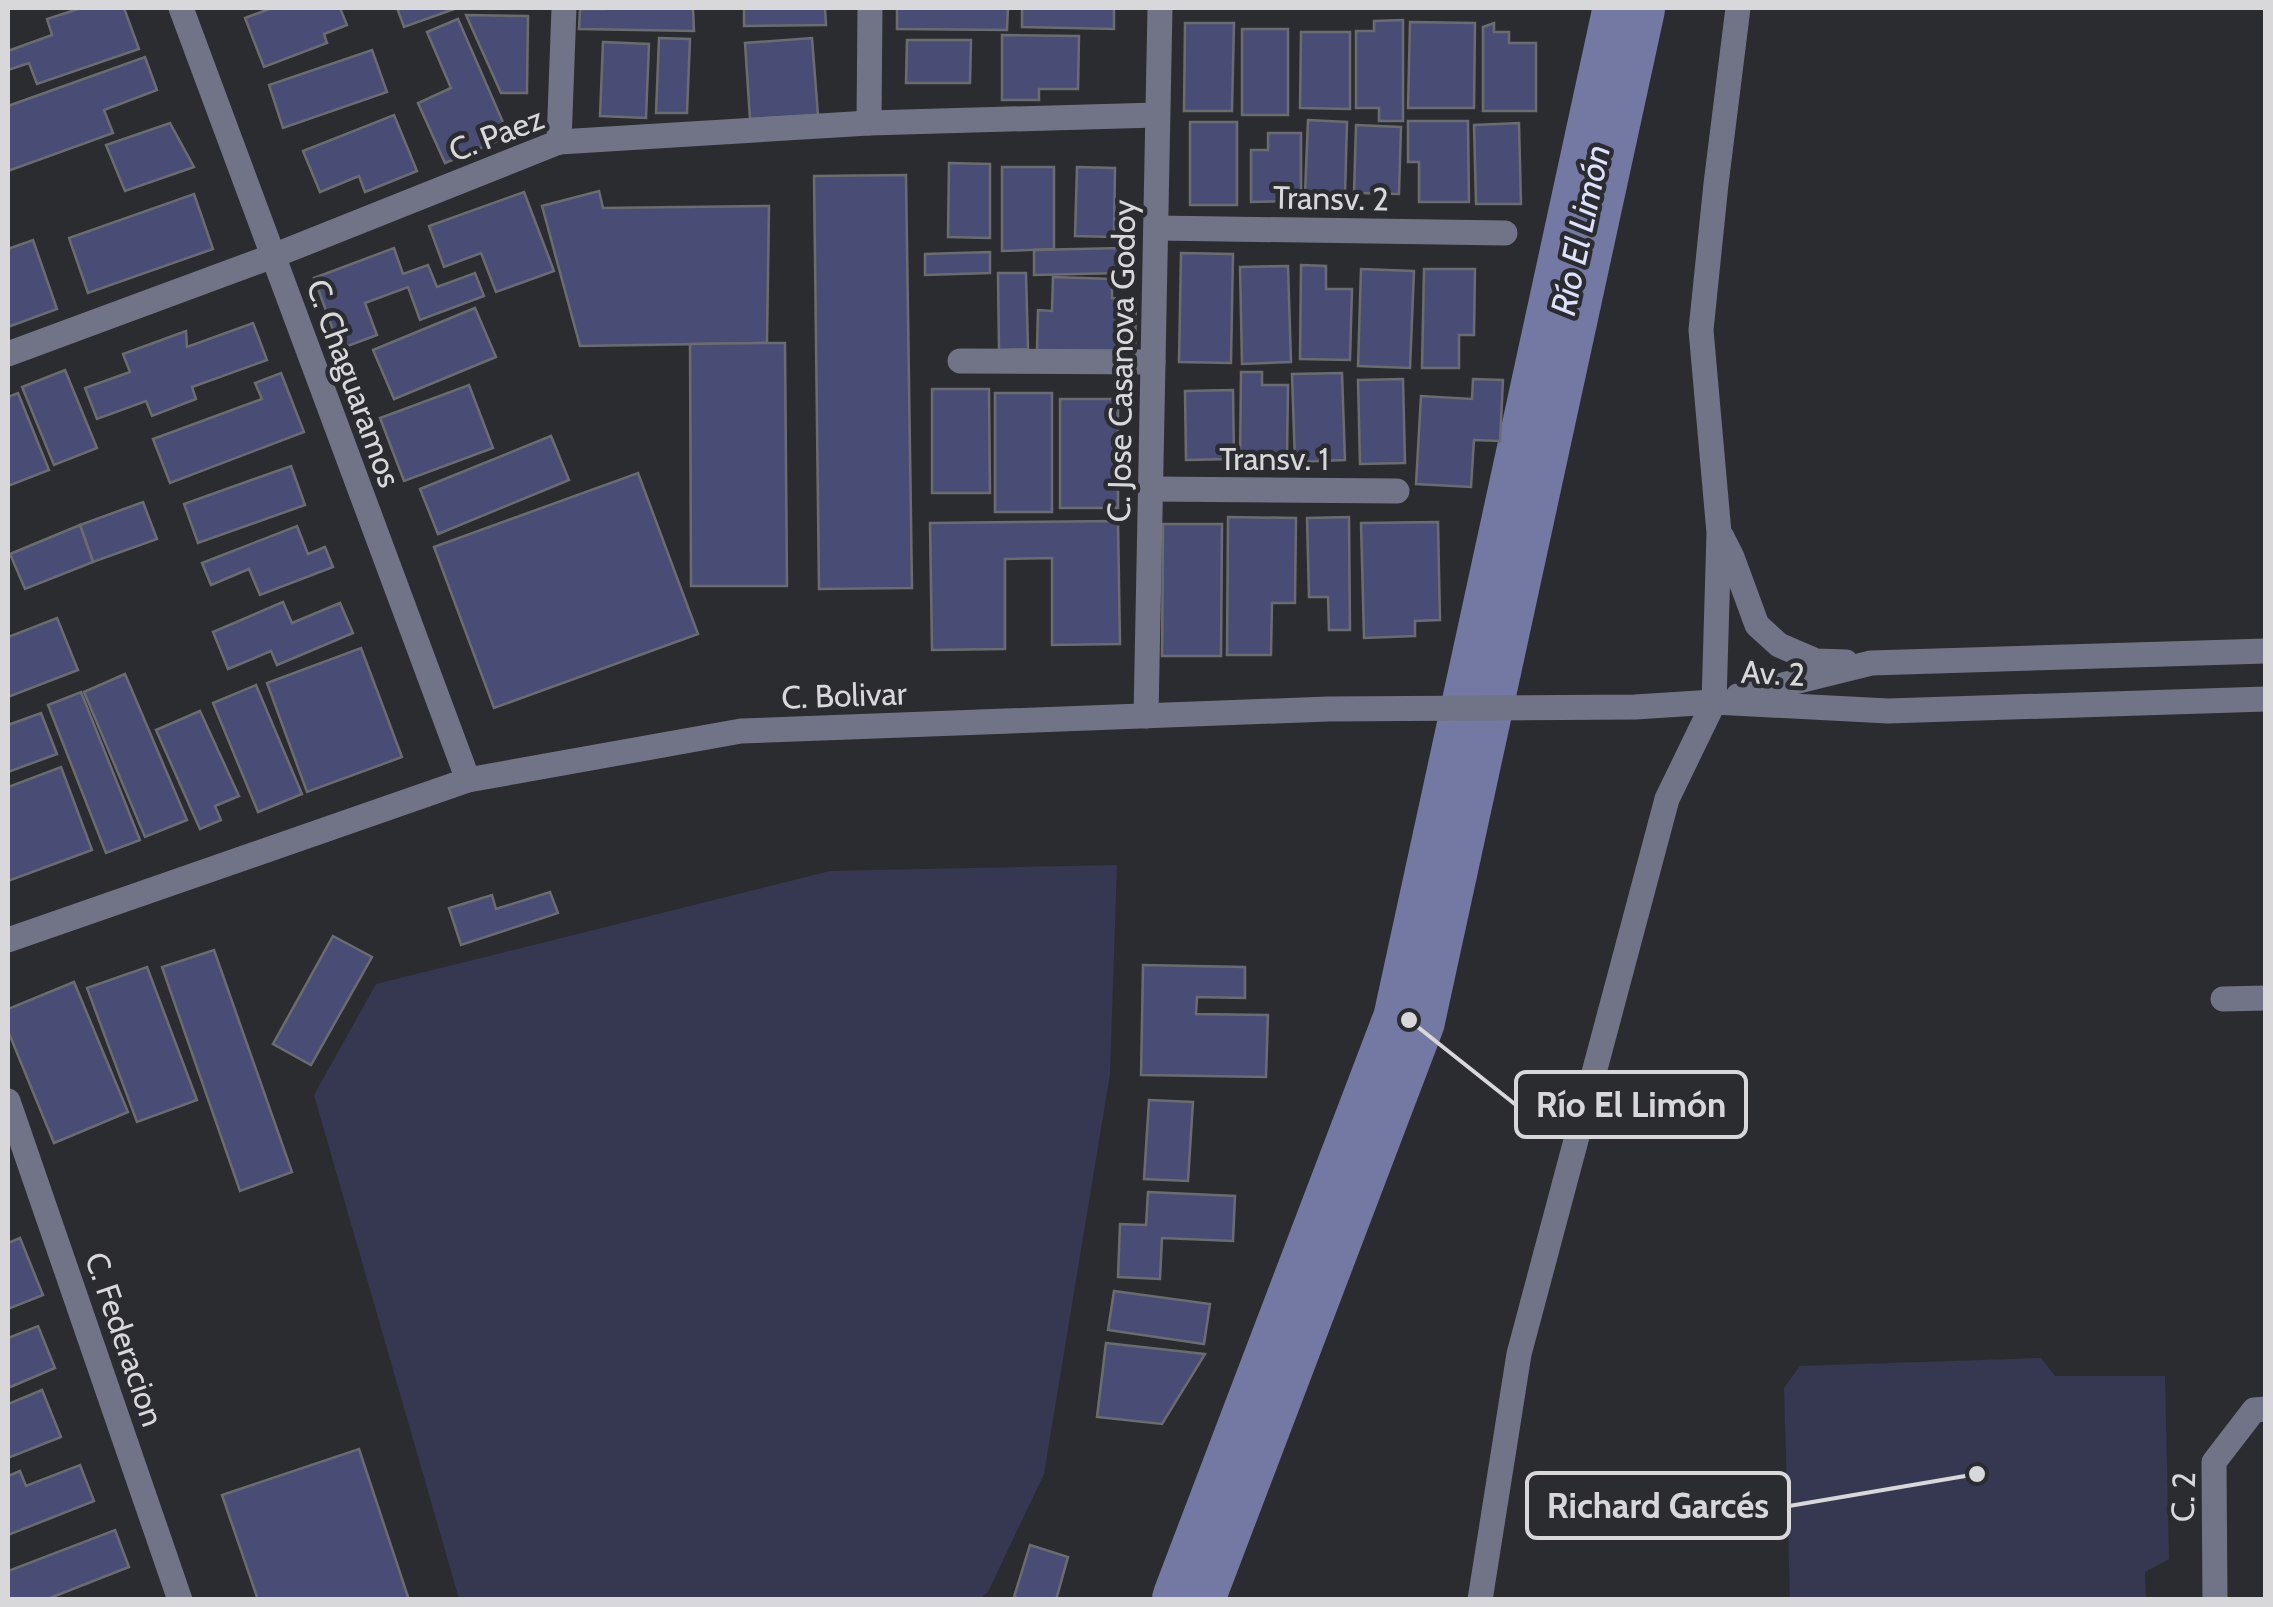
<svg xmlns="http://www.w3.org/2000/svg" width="2273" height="1607" viewBox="0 0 2273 1607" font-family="Cabin,sans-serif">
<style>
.green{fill:#353850}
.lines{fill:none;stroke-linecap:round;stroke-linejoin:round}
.river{stroke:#7379a3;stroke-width:72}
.building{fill:#494d75;stroke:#6b6c70;stroke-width:2.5}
.minor{stroke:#717486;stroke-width:25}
.labels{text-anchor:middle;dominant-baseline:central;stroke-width:9;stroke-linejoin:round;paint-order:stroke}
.street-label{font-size:32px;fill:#d8d8da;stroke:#2b2c2f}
.water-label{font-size:35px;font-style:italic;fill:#dde1fd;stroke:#2b2c2f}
.leader{fill:none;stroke:#d8d8da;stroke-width:4}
.callout-dot{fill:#d8d8da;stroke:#2b2c2f;stroke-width:4}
.callout{fill:#2b2c2f;stroke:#d8d8da;stroke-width:4}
.callout-label{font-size:35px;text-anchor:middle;font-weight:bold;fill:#d8d8da}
</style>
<rect width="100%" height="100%" fill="#2b2c2f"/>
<!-- green -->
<g class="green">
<path d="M1117,865L1110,1074L1044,1474L988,1592L979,1600L459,1599L314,1095L376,984L830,871Z"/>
<path d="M2041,1358L2055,1376H2165L2169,1559L2145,1572L2146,1599H1790L1784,1388L1800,1366Z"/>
</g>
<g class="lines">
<!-- river -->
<path class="river" d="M1188,1600L1409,1020L1629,8"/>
</g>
<!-- building -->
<g class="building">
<path d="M81,8H124L139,49L37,84L29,63L8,70V51L52,35L47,19Z"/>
<path d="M272,8H340L347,25L324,34L327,43L264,67L245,18Z"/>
<path d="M397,8H457L404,27Z"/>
<path d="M605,8H693L694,31L579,29L580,9H605Z"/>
<path d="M744,8H825L826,25L744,26Z"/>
<path d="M897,8H1008L1007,30L897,29Z"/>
<path d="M1022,8H1114V29L1022,27Z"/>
<path d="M466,15L528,16L527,93H501Z"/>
<path d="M458,19L509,136L445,163L418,103L451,88L427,32Z"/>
<path d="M1403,20V121H1379V108H1356V31H1374V21Z"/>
<path d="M1410,22L1475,23L1474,108H1408Z"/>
<path d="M1185,23H1234L1232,111H1184Z"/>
<path d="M1494,23V32H1509V43H1536V111H1483V27Z"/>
<rect x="1242" y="29" width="46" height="86"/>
<path d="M1301,32H1350V109L1300,108Z"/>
<path d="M1002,35L1079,36L1078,89H1039V100H1002Z"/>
<path d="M659,38L690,39L687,113H656Z"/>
<path d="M812,38L818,115L750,119L745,43Z"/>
<path d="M907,40H971L970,83H906Z"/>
<path d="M603,42L649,44L646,118L600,116Z"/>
<path d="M372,50L387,92L283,128L269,85Z"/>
<path d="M145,57L157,90L104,110L113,133L8,171V106Z"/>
<path d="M394,115L417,171L365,192L359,176L320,192L303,151Z"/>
<path d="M1308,120L1347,122L1345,196L1305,194Z"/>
<path d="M1408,121H1468L1469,202H1419V162H1408Z"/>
<rect x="1190" y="122" width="47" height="83"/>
<path d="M170,123L194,167L125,191L106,145Z"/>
<path d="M1519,123L1521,204H1476L1474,125Z"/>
<path d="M1356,125L1401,127L1399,194L1354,193Z"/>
<path d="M1268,133H1301V201L1251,202V150H1268Z"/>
<path d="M949,163L990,164V238L948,237Z"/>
<path d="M1002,167H1054V249L1002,251Z"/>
<path d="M1077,167L1115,168L1114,237L1075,236Z"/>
<path d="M906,175L912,588L819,589L814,176Z"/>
<path d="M599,191L603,208L769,206L767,343L580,346L542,206Z"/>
<path d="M524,192L554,271L496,292L481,253L444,267L429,226Z"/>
<path d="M194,194L213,249L88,293L69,238Z"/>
<path d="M33,240L57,309L8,327V249Z"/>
<path d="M394,248L403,274L428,265L437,287L475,273L484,296L420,320L408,287L365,303L377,335L340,349L314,278Z"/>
<path d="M1120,248L1121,273L1034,275V250Z"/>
<path d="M990,252V273L925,275V254Z"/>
<path d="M1181,253L1233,254L1231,363L1179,362Z"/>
<path d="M1301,265L1326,266V289H1352L1350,360L1300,359Z"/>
<path d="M1288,266L1291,362L1242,364L1240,267Z"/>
<path d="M1361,269L1414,271L1410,368L1358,366Z"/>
<path d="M1424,269H1475L1474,335H1459V368H1422Z"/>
<path d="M998,273H1026L1028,349L999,350Z"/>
<path d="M1053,277L1112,279V298L1136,299L1135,352L1037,350L1038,310L1052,311Z"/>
<path d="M475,308L496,357L394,399L373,350Z"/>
<path d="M253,323L267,360L192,387L196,399L152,416L146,401L97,419L85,388L130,372L123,354L186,331L187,347Z"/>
<path d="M767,343H785L787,586H691L690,344Z"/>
<path d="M65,370L97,448L54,465L22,387Z"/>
<path d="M1241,372H1262V385H1288L1287,460L1240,459Z"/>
<path d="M281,373L304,432L170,483L153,439L262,399L255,383Z"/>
<path d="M1342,373L1345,460L1295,462L1292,374Z"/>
<path d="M1403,379L1405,463L1360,464L1358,380Z"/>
<path d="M1473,379L1503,380L1500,441L1474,440L1471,487L1416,484L1421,396L1472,399Z"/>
<path d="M469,385L493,448L404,481L380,418Z"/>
<path d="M932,389H989L990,493H932Z"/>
<path d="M1233,390L1234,459L1186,460L1185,391Z"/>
<path d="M18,393L49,470L8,486V397Z"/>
<rect x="995" y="393" width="57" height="119"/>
<rect x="1060" y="399" width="58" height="109"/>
<path d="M551,436L569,480L438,534L420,489Z"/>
<path d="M291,466L305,505L198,543L184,504Z"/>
<path d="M638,473L698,634L494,708L434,547Z"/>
<path d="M143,502L157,539L93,562L80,525Z"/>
<path d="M1228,517L1296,518L1295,603H1272L1271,655H1227Z"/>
<path d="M1349,517L1350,630H1329L1328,597H1309L1307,518Z"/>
<path d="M1118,521L1120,644L1052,645V558L1005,559V649L932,650L930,523Z"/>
<path d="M1438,522L1440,620L1415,621V636L1364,638L1361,523Z"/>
<path d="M1163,524H1222L1221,656H1162Z"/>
<path d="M80,525L93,562L25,589L10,554Z"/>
<path d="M297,526L308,554L325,547L333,567L260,595L249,569L211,585L202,563Z"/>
<path d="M283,602L292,623L340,603L353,633L277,665L271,651L228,669L213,632Z"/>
<path d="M57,618L78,670L8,697V637Z"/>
<path d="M361,648L402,757L307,792L267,683Z"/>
<path d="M125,674L187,820L145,837L84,692Z"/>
<path d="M256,685L302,794L258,812L213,703Z"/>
<path d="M81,692L140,840L106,853L48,705Z"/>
<path d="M200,711L239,796L215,806L221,820L200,829L156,730Z"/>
<path d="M41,713L57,754L8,772V725Z"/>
<path d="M61,767L92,850L8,881V787Z"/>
<path d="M550,892L558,913L461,945L449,908L492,895L496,909Z"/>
<path d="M333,936L372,957L311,1065L273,1044Z"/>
<path d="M214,950L292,1172L240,1191L162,967Z"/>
<path d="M1143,965L1245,967V998L1197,997L1196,1014L1268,1015L1266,1077L1141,1075Z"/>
<path d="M147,967L197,1100L137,1122L87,988Z"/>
<path d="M74,982L128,1112L54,1143L8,1031V1009Z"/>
<path d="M1149,1100L1193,1102L1188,1181L1144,1179Z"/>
<path d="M1148,1192L1235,1196L1233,1241L1162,1238L1160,1279L1118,1277L1120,1224L1146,1225Z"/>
<path d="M20,1238L43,1295L8,1309V1243Z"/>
<path d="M1114,1291L1210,1304L1204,1344L1108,1330Z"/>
<path d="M38,1326L55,1368L8,1388V1338Z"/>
<path d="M1106,1343L1205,1354L1162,1424L1097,1417Z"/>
<path d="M42,1390L61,1437L8,1458V1404Z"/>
<path d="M359,1449L409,1600H258L222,1495Z"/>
<path d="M80,1465L94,1501L8,1535V1476L20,1471L26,1486Z"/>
<path d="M115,1530L129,1567L45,1600H8V1571Z"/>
<path d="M1030,1545L1068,1557L1056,1600H1023L1014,1597Z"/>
</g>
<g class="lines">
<!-- minor -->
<g class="minor">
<path d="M181,8L468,780"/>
<path d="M869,123L870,8"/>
<path d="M559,142L564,8"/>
<path d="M1157,228L1505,233"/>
<path d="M8,354L273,256L559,142L869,123L1157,115"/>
<path d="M960,361L1153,362"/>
<path d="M1150,489L1397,491"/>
<path d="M1722,537L1732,557L1757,625L1779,645L1816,661L1846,662"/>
<path d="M1738,696L1871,663L2266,651"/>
<path d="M1146,716L1160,8"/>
<path d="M8,940L468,780L741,731L1328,709L1635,707L1714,702L1888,711L2266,699"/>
<path d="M2223,999L2266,998"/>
<path d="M8,1101L180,1600"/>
<path d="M1480,1600L1519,1354L1667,799L1714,702L1719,533L1701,330L1716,184L1738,8"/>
<path d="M2215,1600L2214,1462L2254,1410L2266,1409"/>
</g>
</g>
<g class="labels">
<!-- street labels -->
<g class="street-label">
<text transform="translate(496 134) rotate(-21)">C. Paez</text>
<text transform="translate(1331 198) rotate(1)">Transv. 2</text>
<text transform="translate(1121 361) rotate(-89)">C. Jose Casanova Godoy</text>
<text transform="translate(354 383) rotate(70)">C. Chaguaramos</text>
<text x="1274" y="458">Transv. 1</text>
<text transform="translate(1773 673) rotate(3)">Av. 2</text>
<text transform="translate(844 695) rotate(-2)">C. Bolivar</text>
<text transform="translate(125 1339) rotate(71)">C. Federacion</text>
<text transform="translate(2183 1497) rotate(-88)">C. 2</text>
</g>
<!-- water labels -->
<g class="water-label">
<text transform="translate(1580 230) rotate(-78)">Río El Limón</text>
</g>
</g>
<!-- callouts -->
<path class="leader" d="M1409 1020L1516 1105M1977 1474L1789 1506"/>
<g class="callout-dot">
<circle cx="1409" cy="1020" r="10"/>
<circle cx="1977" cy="1474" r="10"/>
</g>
<g class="callout">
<rect x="1516" y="1072" width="230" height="65" rx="10"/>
<rect x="1527" y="1473" width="262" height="65" rx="10"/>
</g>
<g class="callout-label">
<text x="1631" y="1117">Río El Limón</text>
<text x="1658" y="1518">Richard Garcés</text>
</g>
<!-- border -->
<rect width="2273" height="1607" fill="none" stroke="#d8d8da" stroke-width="20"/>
</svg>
